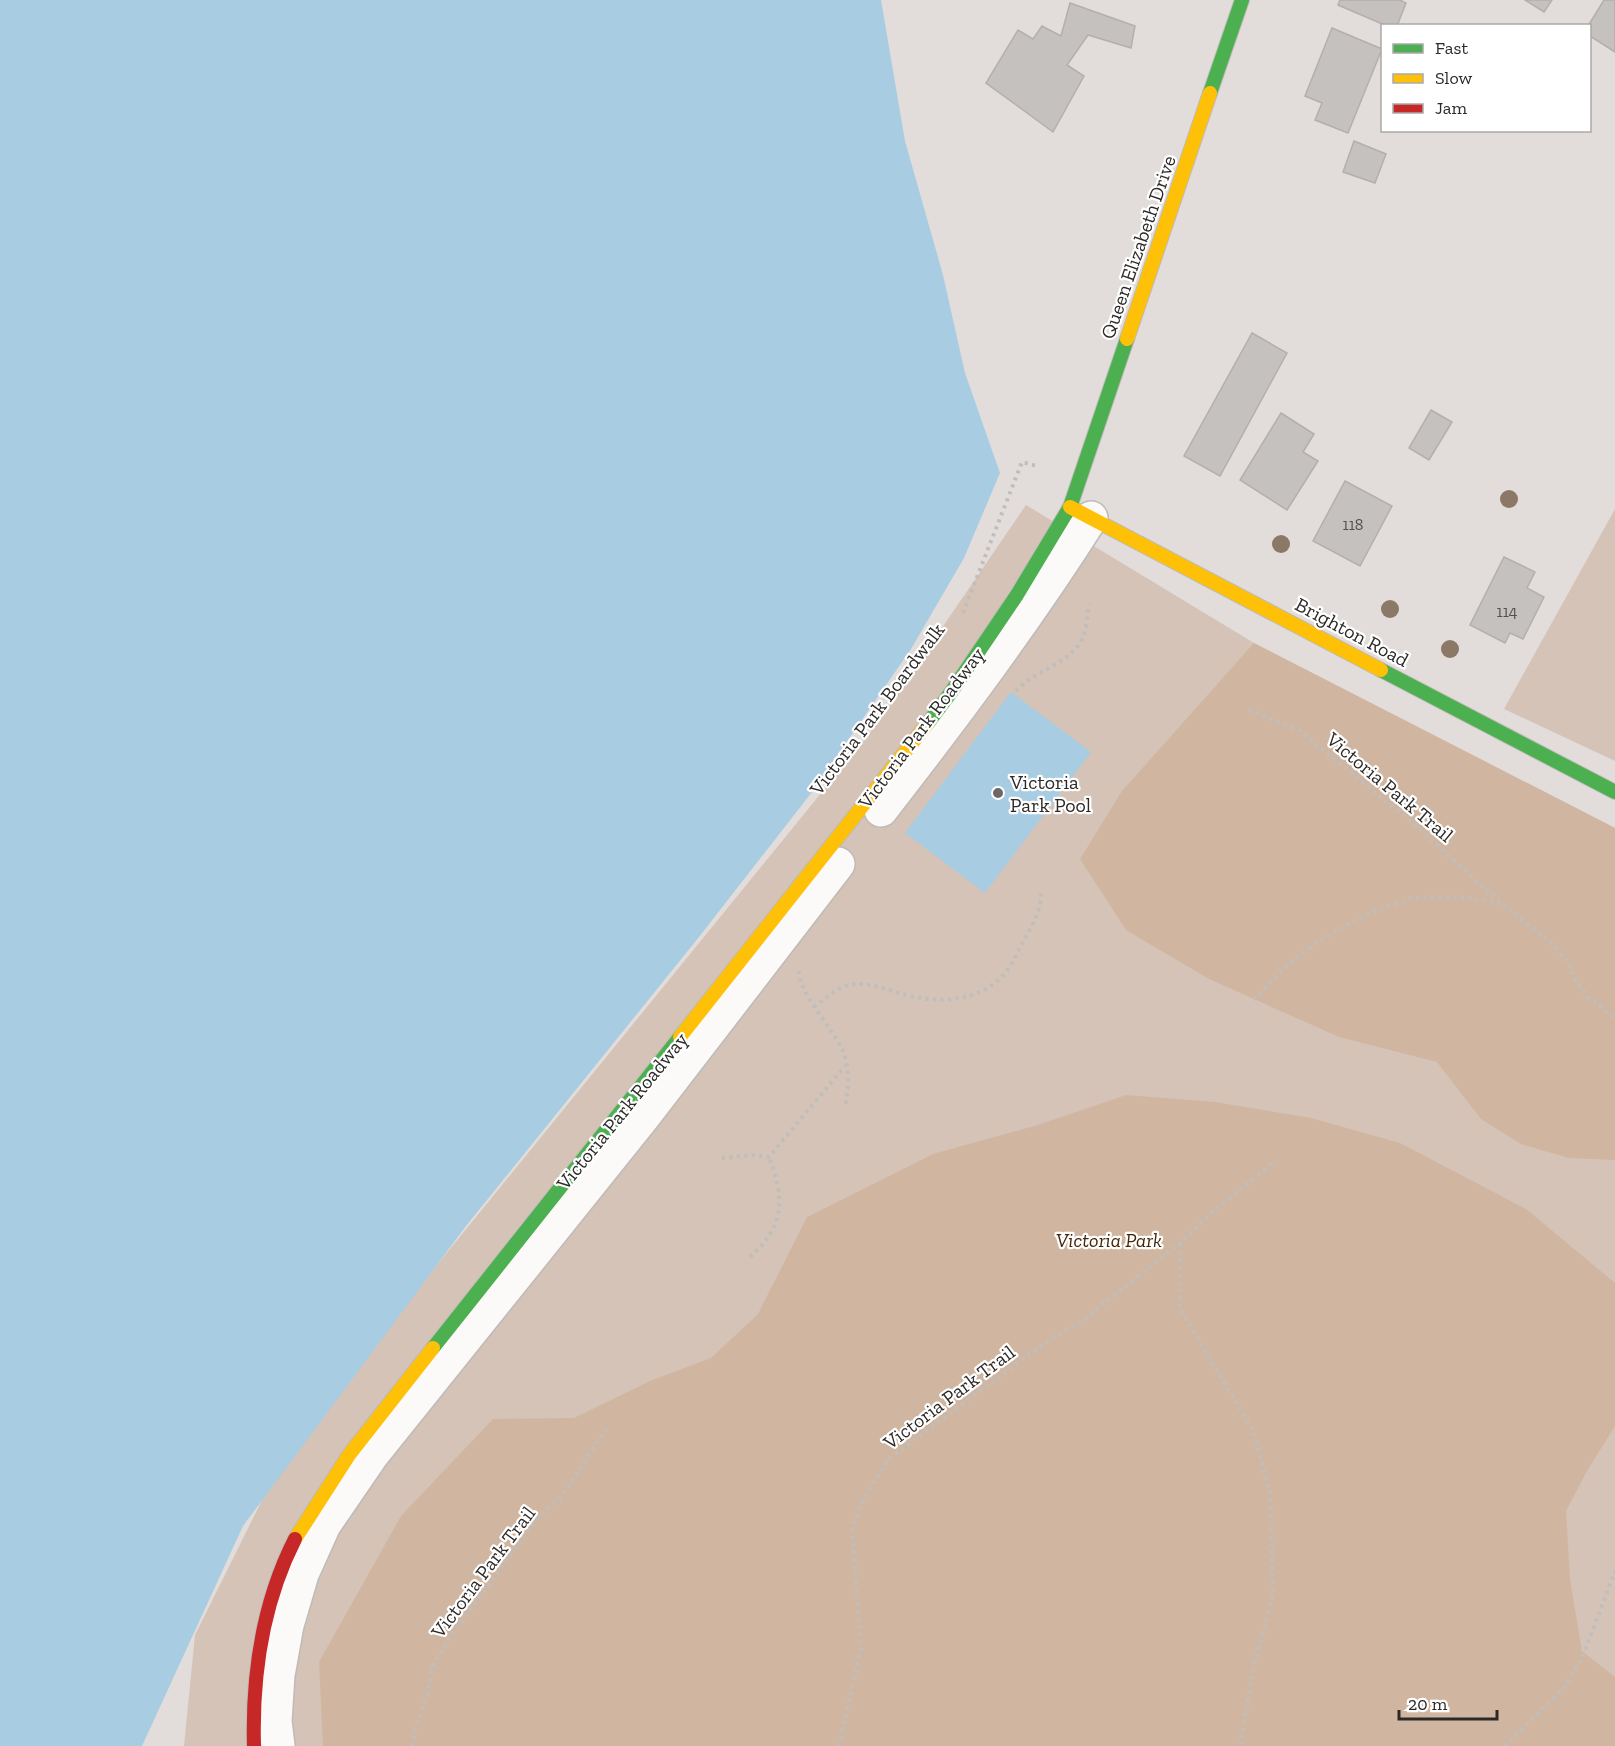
<svg xmlns="http://www.w3.org/2000/svg" width="1615" height="1746" viewBox="0 0 1615 1746" font-family="'Zilla Slab',serif">
<style>
.green{fill:#d4c3b6}
.forest{fill:#d0b6a1}
.water{fill:#a8cde2}
.building{fill:#c5c1be;stroke:#b3afad;stroke-width:1.5}
.lines{fill:none;stroke-linecap:round;stroke-linejoin:round}
.street-casing{stroke:#bebbb8;stroke-width:36}
.fast-casing{stroke:#bebbb8;stroke-width:16}
.slow-casing{stroke:#bebbb8;stroke-width:16}
.jam-casing{stroke:#bebbb8;stroke-width:16}
.path{stroke:#bfbebc;stroke-width:4;stroke-dasharray:3 4.5;stroke-linecap:butt}
.street{stroke:#fbfaf9;stroke-width:33}
.fast{stroke:#4caf50;stroke-width:14}
.slow{stroke:#ffc107;stroke-width:14}
.jam{stroke:#c62828;stroke-width:14}
.tree{fill:#8b7866}
.poi-dot{fill:#6c6866;stroke:#fff;stroke-width:2}
.labels{text-anchor:middle;dominant-baseline:central;stroke-width:4.5;stroke-linejoin:round;paint-order:stroke}
.number-label{font-size:16px;fill:#524f4d}
.street-label{font-size:20px;fill:#2c2927;stroke:#fff}
.poi-label{font-size:20px;fill:#2c2927;stroke:#fff;text-anchor:start}
.park-label{font-size:20px;font-style:italic;fill:#442608;stroke:#fff}
</style>
<rect width="100%" height="100%" fill="#e2ddda"/>
<!-- green -->
<g class="green">
<path d="M1026,505L1254,643L1615,828V1746H184L195,1635L288,1448L870,733Z"/>
<path d="M1615,509V761L1504,709Z"/>
</g>
<!-- forest -->
<g class="forest">
<path d="M1254,643L1615,828V1160L1569,1158L1521,1144L1481,1119L1437,1062L1339,1037L1209,979L1126,930L1080,859L1122,791Z"/>
<path d="M1126,1095L1215,1102L1311,1118L1400,1143L1526,1209L1615,1283V1426L1587,1471L1566,1511L1570,1579L1582,1651L1615,1677V1746H323L319,1662L401,1516L493,1419L574,1418L650,1381L711,1358L758,1314L807,1217L933,1154L1038,1125Z"/>
</g>
<!-- water -->
<g class="water">
<path d="M0,0H881L905,141L943,275L965,373L1000,473L964,558L911,649L812,792L699,937L466,1226L243,1526L142,1746H0Z"/>
<path d="M1011,692L1091,752L985,893L905,833Z"/>
</g>
<!-- building -->
<g class="building">
<path d="M1340,0H1400L1406,3L1397,26H1387L1338,5Z"/>
<path d="M1525,0H1552L1544,12Z"/>
<path d="M1604,0H1615V52L1590,36L1588,26Z"/>
<path d="M1070,3L1135,26L1131,48L1088,35L1067,65L1084,76L1053,132L986,83L1018,30L1033,39L1042,26L1061,36Z"/>
<path d="M1332,28L1382,49L1348,133L1315,120L1322,103L1305,96Z"/>
<path d="M1354,141L1386,154L1375,183L1343,172Z"/>
<path d="M1252,333L1287,353L1220,476L1184,456Z"/>
<path d="M1431,410L1452,422L1429,460L1409,448Z"/>
<path d="M1281,413L1314,434L1303,452L1318,461L1287,510L1240,480Z"/>
<path d="M1345,481L1392,506L1360,566L1313,541Z"/>
<path d="M1504,557L1535,572L1527,588L1544,597L1523,639L1510,633L1505,643L1470,625Z"/>
</g>
<g class="lines">
<defs>
<g id="street">
<path d="M881,810C955,715 1027,619 1091,518"/>
<path d="M278,1746L275,1721L278,1675L287,1625L302,1574L324,1525L372,1455L644,1116L838,864"/>
</g>
<g id="fast">
<path d="M1210,93L1242,0"/>
<path d="M1381,670L1615,792"/>
<path d="M928,723L952,691L1017,595L1070,507L1127,339"/>
<path d="M433,1348L680,1037"/>
</g>
<g id="slow">
<path d="M1127,339L1210,93"/>
<path d="M1070,507L1381,670"/>
<path d="M680,1037L928,723"/>
<path d="M295,1539L349,1455L433,1348"/>
</g>
<path id="jam" d="M254,1746C252,1674 262,1604 295,1539"/>
</defs>
<!-- street casing -->
<use href="#street" class="street-casing"/>
<!-- fast casing -->
<use href="#fast" class="fast-casing"/>
<!-- slow casing -->
<use href="#slow" class="slow-casing"/>
<!-- jam casing -->
<use href="#jam" class="jam-casing"/>
<!-- path -->
<g class="path">
<path d="M963,613L1022,462L1037,466"/>
<path d="M1016,691C1034,670 1072,664 1083,637C1087,628 1087,615 1089,604"/>
<path d="M1249,710L1300,731L1410,821L1501,903L1546,938L1570,964L1573,977L1588,997L1615,1018"/>
<path d="M799,971C797,991 835,1031 843,1051C850,1068 849,1090 845,1106"/>
<path d="M1254,1000L1282,969L1320,940L1365,915L1412,898L1459,897L1500,903"/>
<path d="M814,1007C825,999 836,988 849,985C865,981 884,989 899,993C935,1004 980,1004 1006,972C1012,964 1017,953 1022,944C1031,927 1043,909 1041,889"/>
<path d="M722,1158L752,1155L769,1157L845,1066"/>
<path d="M1180,1244L1179,1307L1253,1430L1270,1493L1273,1595L1253,1670L1240,1746"/>
<path d="M750,1257C785,1226 785,1198 769,1157"/>
<path d="M412,1746L416,1726L427,1695L433,1665L456,1629L536,1520L559,1500L606,1429"/>
<path d="M839,1746L861,1648L852,1528L865,1496L890,1458L1049,1340L1082,1321L1180,1243L1209,1215L1275,1161"/>
<path d="M1504,1746L1564,1688L1582,1658L1615,1571"/>
</g>
<!-- street -->
<use href="#street" class="street"/>
<!-- fast -->
<use href="#fast" class="fast"/>
<!-- slow -->
<use href="#slow" class="slow"/>
<!-- jam -->
<use href="#jam" class="jam"/>
</g>
<!-- trees -->
<g class="tree">
<circle cx="1509" cy="499" r="9"/>
<circle cx="1281" cy="544" r="9"/>
<circle cx="1390" cy="609" r="9"/>
<circle cx="1450" cy="649" r="9"/>
</g>
<!-- markers -->
<circle class="poi-dot" cx="998" cy="793" r="6"/>
<g class="labels">
<!-- number labels -->
<g class="number-label">
<text x="1353" y="524">118</text>
<text x="1507" y="611">114</text>
</g>
<!-- street labels -->
<g class="street-label">
<text transform="translate(1138 247) rotate(-71)">Queen Elizabeth Drive</text>
<text transform="translate(1352 632) rotate(28)">Brighton Road</text>
<text transform="translate(877 709) rotate(-53)">Victoria Park Boardwalk</text>
<text transform="translate(921 728) rotate(-53)">Victoria Park Roadway</text>
<text transform="translate(1390 787) rotate(40)">Victoria Park Trail</text>
<text transform="translate(622 1111) rotate(-51)">Victoria Park Roadway</text>
<text transform="translate(949 1397) rotate(-37)">Victoria Park Trail</text>
<text transform="translate(483 1572) rotate(-53)">Victoria Park Trail</text>
</g>
<!-- poi labels -->
<g class="poi-label">
<text x="1010" y="782">Victoria<tspan x="1010" dy="23">Park Pool</tspan></text>
</g>
<!-- park labels -->
<g class="park-label">
<text x="1109" y="1240">Victoria Park</text>
</g>
</g>
<!-- legend -->
<rect x="1381" y="24" width="210" height="108" fill="#ffffff" stroke="#aba9a9" stroke-width="1.5"/>
<rect x="1393" y="44" width="30" height="9" fill="#4caf50" stroke="#aba9a9" stroke-width="1.5"/>
<text x="1435" y="54" font-size="18" fill="#2c2927">Fast</text>
<rect x="1393" y="74" width="30" height="9" fill="#ffc107" stroke="#aba9a9" stroke-width="1.5"/>
<text x="1435" y="84" font-size="18" fill="#2c2927">Slow</text>
<rect x="1393" y="104" width="30" height="9" fill="#c62828" stroke="#aba9a9" stroke-width="1.5"/>
<text x="1435" y="114" font-size="18" fill="#2c2927">Jam</text>
<!-- scale -->
<path d="M1399 1710v9h98v-9" fill="none" stroke="#2c2927" stroke-width="3"/>
<text x="1408" y="1710" font-size="18" fill="#2c2927" stroke="#ffffff" stroke-width="4.5" paint-order="stroke">20 m</text>
</svg>
